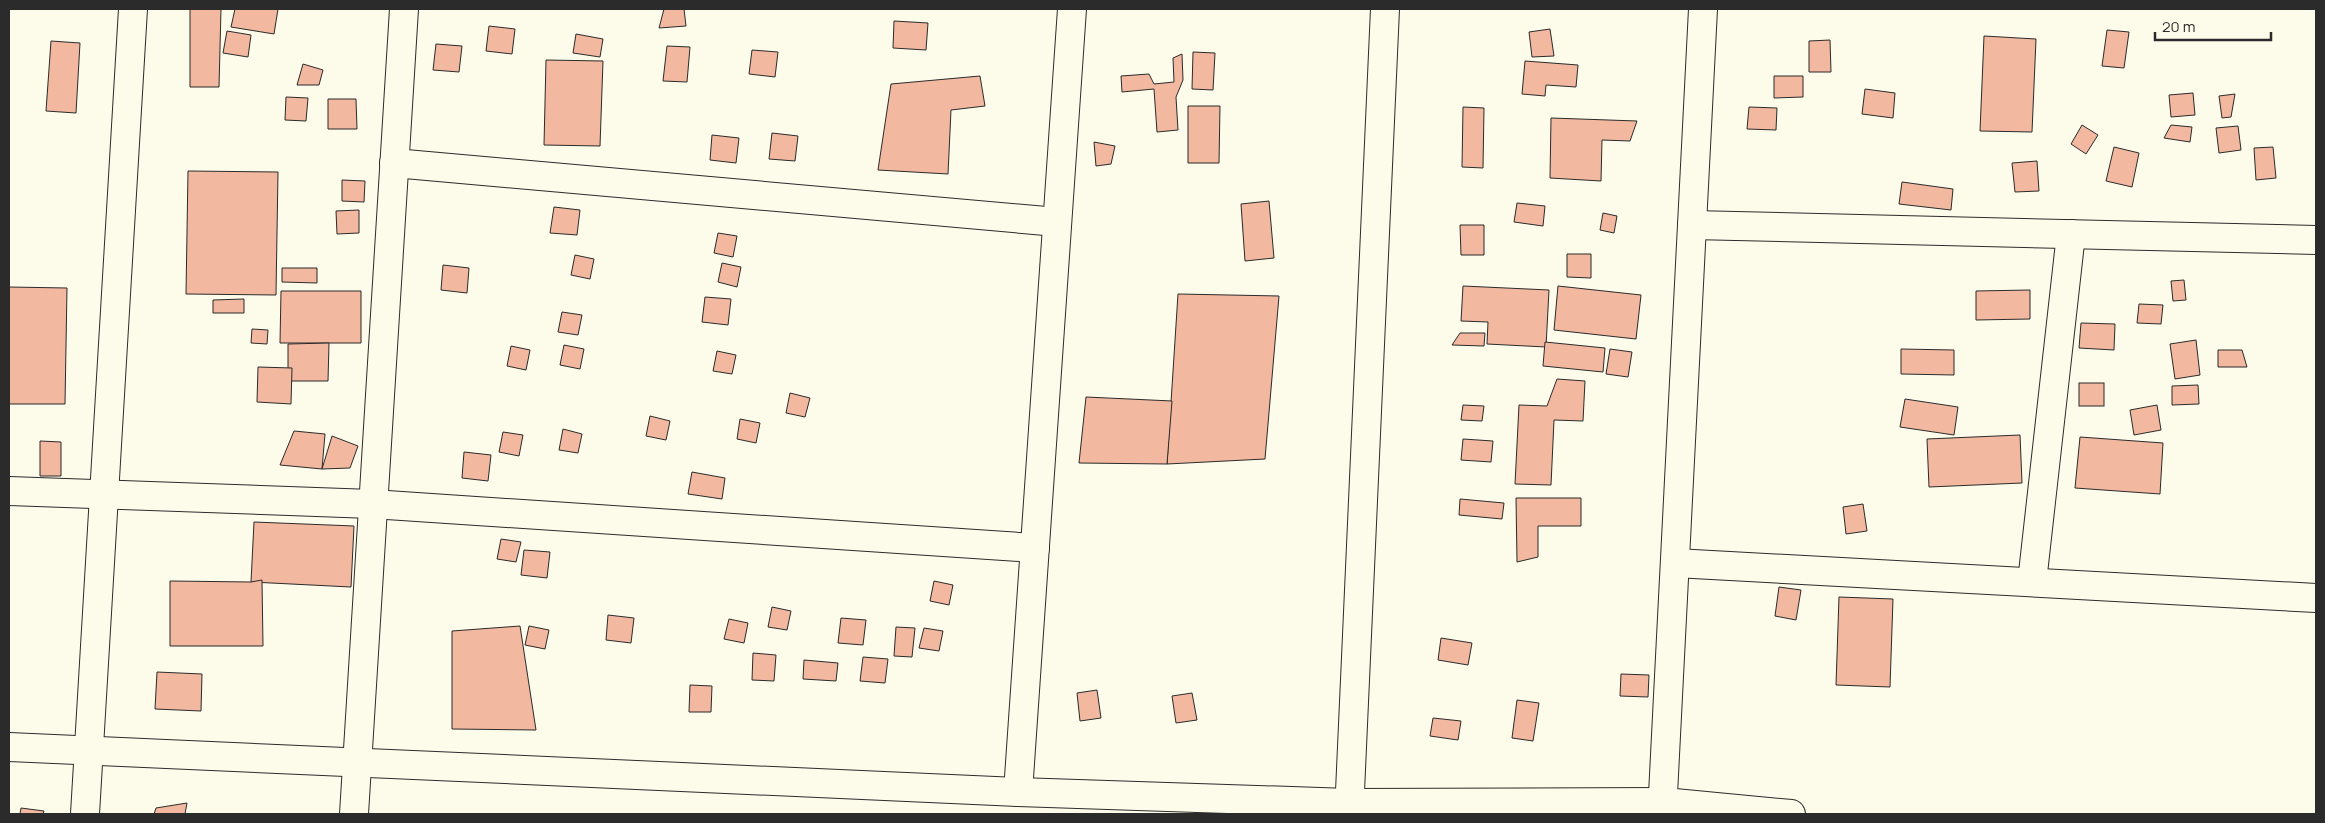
<svg xmlns="http://www.w3.org/2000/svg" width="2325" height="823" viewBox="0 0 2325 823" font-family="Manrope,sans-serif">
<style>
.building{fill:#f2b8a0;stroke:#2b2b2b}
.lines{fill:none;stroke-linecap:round;stroke-linejoin:round}
.street-casing{stroke:#2b2b2b;stroke-width:30}
.street{stroke:#fdfbea;stroke-width:28}
</style>
<rect width="100%" height="100%" fill="#fdfbea"/>
<!-- building -->
<g class="building">
<path d="M190,9H221L219,87H190Z"/>
<path d="M235,9H278L274,34L231,27Z"/>
<path d="M664,9H684L686,26L659,28Z"/>
<path d="M894,21L928,23L926,50L893,48Z"/>
<path d="M489,26L515,29L512,54L486,51Z"/>
<path d="M1550,29L1554,56L1532,57L1529,32Z"/>
<path d="M2107,30L2129,32L2124,68L2102,66Z"/>
<path d="M227,31L251,35L248,57L223,53Z"/>
<path d="M576,34L603,39L600,57L573,53Z"/>
<path d="M1984,36L2036,39L2032,132L1980,131Z"/>
<path d="M1830,40L1831,72H1809V41Z"/>
<path d="M51,41L80,43L76,113L46,111Z"/>
<path d="M436,44L462,46L459,72L433,70Z"/>
<path d="M667,46L690,47L687,82L663,81Z"/>
<path d="M752,50L778,52L775,77L749,74Z"/>
<path d="M1193,52L1215,53L1213,90L1192,89Z"/>
<path d="M1182,54L1183,80L1176,97L1178,130L1157,132L1154,89L1122,92L1121,76L1149,74L1154,84L1174,82L1173,58Z"/>
<path d="M546,60L603,61L600,146L544,145Z"/>
<path d="M1525,61L1578,65L1576,87L1546,85L1545,96L1522,94Z"/>
<path d="M303,64L323,70L319,85H297Z"/>
<path d="M980,76L985,106L951,110L948,174L878,170L891,84Z"/>
<path d="M1774,76H1803V97L1774,98Z"/>
<path d="M1865,89L1895,93L1893,118L1862,114Z"/>
<path d="M2193,93L2195,115L2171,117L2169,95Z"/>
<path d="M2235,94L2231,117L2222,118L2219,96Z"/>
<path d="M286,97L308,98L306,121L285,120Z"/>
<path d="M328,99H356L357,129H328Z"/>
<path d="M1188,106H1220L1219,163H1188Z"/>
<path d="M1463,107L1484,108L1483,168L1462,167Z"/>
<path d="M1749,107L1777,108L1776,130L1747,129Z"/>
<path d="M1551,118L1637,121L1630,141L1602,140L1601,181L1550,178Z"/>
<path d="M2082,125L2098,135L2086,154L2071,144Z"/>
<path d="M2171,125L2192,127L2190,142L2164,138Z"/>
<path d="M2238,126L2241,150L2219,153L2216,128Z"/>
<path d="M772,133L798,136L795,161L769,159Z"/>
<path d="M712,135L739,138L736,163L710,160Z"/>
<path d="M1094,142L1115,146L1111,164L1096,166Z"/>
<path d="M2114,147L2139,153L2132,187L2106,181Z"/>
<path d="M2273,147L2276,178L2256,180L2254,148Z"/>
<path d="M2037,161L2039,191L2015,192L2012,163Z"/>
<path d="M188,171L278,172L276,295L186,294Z"/>
<path d="M342,180L365,181L364,202L342,201Z"/>
<path d="M1902,182L1953,189L1951,210L1899,204Z"/>
<path d="M1269,201L1274,258L1245,261L1241,204Z"/>
<path d="M1517,203L1545,206L1543,226L1514,222Z"/>
<path d="M554,207L580,210L577,235L550,233Z"/>
<path d="M359,210V233L337,234L336,211Z"/>
<path d="M1603,213L1617,216L1614,233L1600,230Z"/>
<path d="M1460,225H1484V255H1461Z"/>
<path d="M718,233L737,236L733,257L714,253Z"/>
<path d="M1567,254H1591V278L1567,277Z"/>
<path d="M575,255L594,259L590,279L571,275Z"/>
<path d="M722,263L741,267L737,287L718,282Z"/>
<path d="M443,265L469,268L467,293L441,290Z"/>
<path d="M282,268H317V283L282,282Z"/>
<path d="M2184,280L2186,300L2173,301L2171,281Z"/>
<path d="M1463,286L1549,290L1546,347L1487,344L1488,322L1461,321Z"/>
<path d="M1558,286L1641,295L1636,339L1554,330Z"/>
<path d="M9,287L67,288L65,404H9Z"/>
<path d="M2030,290V319L1976,320V291Z"/>
<path d="M281,291H361V343H280Z"/>
<path d="M1178,294L1279,296L1265,459L1167,464Z"/>
<path d="M705,297L731,299L728,325L702,322Z"/>
<path d="M244,299V313H213V300Z"/>
<path d="M2139,304L2163,305L2161,324L2137,323Z"/>
<path d="M562,312L582,315L578,335L558,332Z"/>
<path d="M2081,323L2115,324L2114,350L2079,348Z"/>
<path d="M252,329L268,330L267,344L251,343Z"/>
<path d="M1460,333H1485L1484,346L1452,345Z"/>
<path d="M2196,340L2200,375L2175,379L2170,344Z"/>
<path d="M1545,342L1605,348L1603,372L1543,366Z"/>
<path d="M329,343L328,381H288V344Z"/>
<path d="M564,345L584,349L580,369L560,365Z"/>
<path d="M511,346L530,350L526,370L507,366Z"/>
<path d="M1610,349L1632,352L1628,377L1606,374Z"/>
<path d="M1901,349L1954,350V375L1901,374Z"/>
<path d="M2218,350H2242L2247,367H2218Z"/>
<path d="M717,351L736,355L732,374L713,371Z"/>
<path d="M258,367L292,368L291,404L257,402Z"/>
<path d="M1557,379L1585,381L1583,421L1554,420L1551,485L1515,484L1519,405L1547,406Z"/>
<rect x="2079" y="383" width="25" height="23"/>
<path d="M2198,385L2199,404L2172,405V386Z"/>
<path d="M790,393L810,398L805,417L786,413Z"/>
<path d="M1086,397L1172,401L1167,464L1079,463Z"/>
<path d="M1905,399L1958,407L1954,435L1900,427Z"/>
<path d="M1463,405L1484,406L1482,421L1461,420Z"/>
<path d="M2157,405L2161,430L2134,435L2130,410Z"/>
<path d="M650,416L670,421L666,440L646,436Z"/>
<path d="M740,419L760,423L756,443L737,439Z"/>
<path d="M563,429L582,434L578,453L559,450Z"/>
<path d="M294,431L325,434L322,469L280,465Z"/>
<path d="M503,432L523,435L519,456L499,452Z"/>
<path d="M2020,435L2022,483L1929,487L1927,439Z"/>
<path d="M332,436L358,446L350,468L322,469Z"/>
<path d="M2080,437L2163,443L2160,494L2075,488Z"/>
<path d="M1463,439L1493,441L1491,462L1461,460Z"/>
<path d="M40,441L61,442V476H40Z"/>
<path d="M464,452L491,455L488,481L462,478Z"/>
<path d="M692,472L725,478L722,499L688,494Z"/>
<path d="M1516,498H1581V526H1538V557L1517,562Z"/>
<path d="M1460,499L1504,503L1502,519L1459,515Z"/>
<path d="M1863,504L1867,531L1846,534L1843,507Z"/>
<path d="M254,522L354,526L351,587L251,582Z"/>
<path d="M501,539L521,542L516,562L497,559Z"/>
<path d="M524,550L550,552L547,578L521,575Z"/>
<path d="M262,580L263,646H170V581L251,582Z"/>
<path d="M934,581L953,585L949,605L930,601Z"/>
<path d="M1779,587L1801,590L1796,620L1775,616Z"/>
<path d="M1839,597L1893,599L1890,687L1836,685Z"/>
<path d="M772,607L791,611L787,630L768,627Z"/>
<path d="M608,615L634,618L631,643L606,640Z"/>
<path d="M841,618L866,620L863,645L838,643Z"/>
<path d="M729,619L748,623L744,643L724,639Z"/>
<path d="M520,626L536,730L452,729V631Z"/>
<path d="M529,626L549,630L545,649L525,645Z"/>
<path d="M896,627L915,628L912,657L894,656Z"/>
<path d="M924,628L943,631L939,651L919,648Z"/>
<path d="M1441,638L1472,643L1468,665L1438,660Z"/>
<path d="M753,653L776,655L774,681L752,680Z"/>
<path d="M863,657L888,659L885,683L860,681Z"/>
<path d="M804,660L838,663L836,681L803,679Z"/>
<path d="M157,672L202,674L201,711L155,709Z"/>
<path d="M1621,674L1649,675L1648,697L1620,696Z"/>
<path d="M690,685L712,686L711,712H689Z"/>
<path d="M1097,690L1101,718L1080,721L1077,693Z"/>
<path d="M1192,693L1197,720L1176,723L1172,696Z"/>
<path d="M1517,700L1539,703L1533,741L1512,738Z"/>
<path d="M1433,718L1461,721L1458,740L1430,736Z"/>
<path d="M187,803L185,814H154L156,808Z"/>
<path d="M21,808L44,811L43,814H20Z"/>
</g>
<g class="lines">
<defs>
<g id="street">
<path d="M394,163L1057,222"/>
<path d="M1692,225L2316,240"/>
<path d="M9,491L372,504L1035,548"/>
<path d="M1675,563L2316,598"/>
<path d="M2032,582L2071,234"/>
<path d="M9,747L1018,792L1349,803L1664,802L1791,814"/>
<path d="M1018,792L1072,9"/>
<path d="M85,814L133,9"/>
<path d="M354,814L404,9"/>
<path d="M1349,814L1385,9"/>
<path d="M1662,814L1703,9"/>
</g>
</defs>
<!-- street casing -->
<use href="#street" class="street-casing"/>
<!-- street -->
<use href="#street" class="street"/>
</g>
<!-- border -->
<rect width="2325" height="823" fill="none" stroke="#2b2b2b" stroke-width="20"/>
<!-- scale -->
<path d="M2155 32v8h116v-8" fill="none" stroke="#2b2b2b" stroke-width="2.5"/>
<text x="2162" y="32" font-size="15" fill="#2b2b2b" stroke="#fdfbea" stroke-width="4" paint-order="stroke">20 m</text>
</svg>
